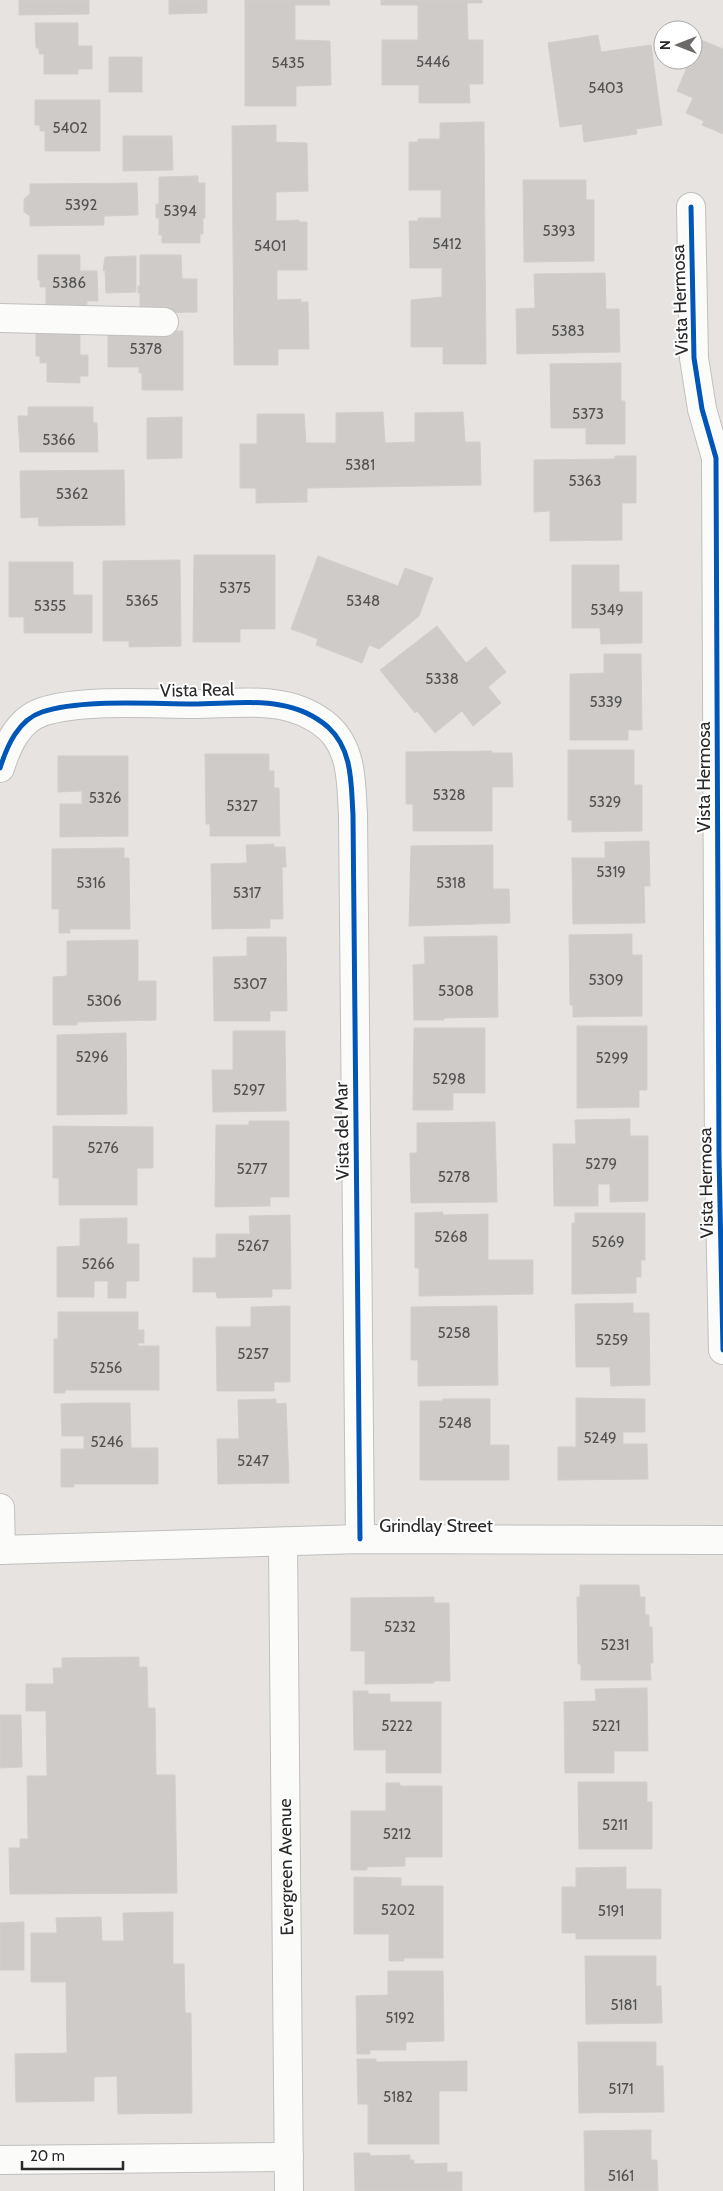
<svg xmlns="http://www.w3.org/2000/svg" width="723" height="2191" viewBox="0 0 723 2191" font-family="Cabin,sans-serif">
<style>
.building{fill:#cecbc9;stroke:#d1cfcc}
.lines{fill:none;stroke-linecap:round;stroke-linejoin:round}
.minor-casing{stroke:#c0c0c1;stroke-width:30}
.minor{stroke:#fbfbfa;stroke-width:28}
.cycleway-casing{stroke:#fff;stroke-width:8}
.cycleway{stroke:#0057b8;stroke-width:5}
.labels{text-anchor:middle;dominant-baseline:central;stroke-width:4;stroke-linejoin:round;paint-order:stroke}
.number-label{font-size:15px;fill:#535252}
.street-label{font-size:18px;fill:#292929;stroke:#fff}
</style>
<rect width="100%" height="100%" fill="#e6e3e0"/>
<!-- building -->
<g class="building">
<path d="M19,0H89V14L19,15Z"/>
<path d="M169,0H207V13L169,14Z"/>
<path d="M245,0H329L330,5H295V40L330,41L331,85L296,86V106H245Z"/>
<path d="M381,0H482V3H467L468,40H483V84H469L470,103H419V85H382V40H418V5H381Z"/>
<path d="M35,23H78V46H92V69H78V74H44V54H39V48H36Z"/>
<path d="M598,35L601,52L651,45L662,125L636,129L637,134L584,142L582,124L560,127L548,43Z"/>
<path d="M699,39L723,49V134L702,125L704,121L686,113L693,98L677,91L690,60H693V54Z"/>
<rect x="109" y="57" width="33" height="35"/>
<path d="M35,100H100V151H45V131H40V125H35Z"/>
<path d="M484,122L486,364H443V347H411V300L442,297V268H410L409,221H418V218H441V190H409V142H418V139H440V123Z"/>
<path d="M276,125V142L307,143L308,191L276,192V221L299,220V222H307V270H277V300L301,299V302H308L309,349H278V365H234L232,126Z"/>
<path d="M123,136H172L173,170L123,171Z"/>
<path d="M198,176V183H205V218H203V234H200V243H162V235H159V218H156V204H159V177Z"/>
<path d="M523,180H586V200H594V261L524,262Z"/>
<path d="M137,183L138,215L104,216V225L30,226V216L24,212V199L30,194V184Z"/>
<path d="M38,255H80V271H97L98,301H87V305H46V287H40V280H38Z"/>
<path d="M140,255H181L182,279H197V312L140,313V293H138V286H140Z"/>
<path d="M136,256V292L106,293L105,270L103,271L105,257Z"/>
<path d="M605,273L606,309H619L620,352L517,354L516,309L535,308L534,274Z"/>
<path d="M36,331H80V355H88V376H80V383L47,382V363H40V356H36Z"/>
<path d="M183,331V390H142V373H139V367H108V332Z"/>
<path d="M621,363V401H625V444H586V428H551L550,364Z"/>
<path d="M28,407H93V423H97L98,452H20L18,416H28Z"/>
<path d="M383,412L385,443L415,442V413L463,412L465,442H480L481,485L307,488V502L256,503V488H240V444H257V414H304L306,443H336V413Z"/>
<path d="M182,417V458L147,459V418Z"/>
<path d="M615,456H636V503H622V540L550,541V511L534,512V460L615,459Z"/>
<path d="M124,470L125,525L39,526L38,517L21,518L20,471Z"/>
<path d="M194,555H275V629H240V642H193Z"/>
<path d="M318,556L398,586L405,568L433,578L419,616L379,649L369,645L362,663L316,645L318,639L291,629Z"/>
<path d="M180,560L181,646L129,647V641H103V561Z"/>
<path d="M9,562H73V595H92V633H24V617H9Z"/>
<path d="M572,565H619V592H642V643L601,644L600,628H572Z"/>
<path d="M437,626L466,663L486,647L506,672L488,687L501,703L473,726L462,711L435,733L417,711L415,713L380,670Z"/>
<path d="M604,654H641L642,730H628V740H570V674L604,673Z"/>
<path d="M568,750H634V785H642V831L572,832V820H568Z"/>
<path d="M492,751V753H512L513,787H492V831H413V804H406V752Z"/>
<path d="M205,754H269V771H274V788H279L280,836H210V824H206Z"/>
<path d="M58,756H128V836L60,837V804H82V791L58,792Z"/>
<path d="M649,841L650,886H644L645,923L573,924L572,858H605V842Z"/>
<path d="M274,844V847H285L286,867H282L283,919H270V928L212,929L211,864L247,863L246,845Z"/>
<path d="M493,845V889H509L510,923L409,926L411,846Z"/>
<path d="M124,848V858H129L130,929H70V933H59V909H52V849Z"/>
<path d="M632,934V955H642V1016L573,1017V1005H570L569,935Z"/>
<path d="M497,936L498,1017L444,1018V1020H414L413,965L425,964L424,937Z"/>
<path d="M247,937H286L287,1011H270V1021H214L213,957L247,956Z"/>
<path d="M138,940V981H156V1020L77,1022V1025H53V977L67,976V941Z"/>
<path d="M577,1026H647V1090H639V1107L577,1108Z"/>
<path d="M414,1028H485V1093H453V1110H413Z"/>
<path d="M233,1031H285L286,1111L213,1112L212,1070H233Z"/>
<path d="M126,1033L127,1114L57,1115V1035Z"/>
<path d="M630,1119V1136H648V1201L610,1202V1184H598V1206H554L553,1144H576L575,1120Z"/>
<path d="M249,1121H289V1197H270V1206L215,1207L216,1125H249Z"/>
<path d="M495,1122L497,1202L411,1203L410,1153H417V1123Z"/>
<path d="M53,1126L153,1127V1168H137V1205H59V1178H53Z"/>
<path d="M443,1212V1215L488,1214V1260H533V1294L419,1296V1268H415V1213Z"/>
<path d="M575,1213H645V1260H641V1277H636V1293L572,1294V1223H575Z"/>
<path d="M290,1215L291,1289H272V1297L217,1298L216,1292H193V1258H216V1234H250L249,1216Z"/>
<path d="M127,1218V1244H139V1281H126V1298H108V1281H94V1297H57V1247L80,1246V1219Z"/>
<path d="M633,1303V1313H649L650,1385L611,1386L610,1367H576L575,1304Z"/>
<path d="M290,1306V1382H274V1391H217L216,1327H251V1307Z"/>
<path d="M497,1306L498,1385L418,1386V1360H411V1307Z"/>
<path d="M58,1312H138V1330H144V1343H138V1346H159V1390H65V1393H54V1339H58Z"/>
<path d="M576,1398L645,1399V1432H623V1444H647L648,1479L558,1480V1447H576Z"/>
<path d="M276,1399V1404L286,1403L289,1483L218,1484L217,1439H239L238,1400Z"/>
<path d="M443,1399H490V1445H509V1480H420V1401H443Z"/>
<path d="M86,1403H130L131,1448H158V1484H74V1487H61V1449H84V1436H62L61,1404Z"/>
<path d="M580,1585H639L640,1597H645V1615H649V1627H652L653,1663H650L651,1680H581V1664H578L577,1597H580Z"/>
<path d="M434,1597V1603H449L450,1681H434V1683L365,1684V1651H351V1598Z"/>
<path d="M139,1657V1667H147L148,1708H155L156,1775H175L177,1893L10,1894L9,1848H20V1839H28L27,1776H47L46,1711H26V1684H54L53,1668H62V1658Z"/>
<path d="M647,1688L648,1751H614V1773H565L564,1702L596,1701L595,1689Z"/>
<path d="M353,1691H368V1694H390V1702H441V1773H386V1750H354Z"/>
<path d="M0,1715H21L22,1767L0,1768Z"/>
<path d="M578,1782H647V1802H652V1849H579Z"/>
<path d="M386,1783H400V1786H442V1857H405V1866L367,1867V1870H351V1811H386Z"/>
<path d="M626,1867V1889H661V1939H576V1933H562V1887H576V1868Z"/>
<path d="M354,1877L401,1878V1886H443V1958H404V1961H389V1934H354Z"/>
<path d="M173,1912V1964H184L185,2013H191L192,2113L118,2114L117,2076L94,2077V2101L16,2102L15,2054L67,2053L66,1982H31V1933H57L56,1918L101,1917L102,1941H124L123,1913Z"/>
<path d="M24,1922V1970H0V1923Z"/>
<path d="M585,1956H656V1986H661L662,2023L586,2024Z"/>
<path d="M388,1971H443L444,2041L406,2042V2050H370V2054H357L356,1996L388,1995Z"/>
<path d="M578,2042H656V2066H663L664,2112L579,2113Z"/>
<path d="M357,2059H376V2062L467,2061V2091H439V2144H368V2104H358Z"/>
<path d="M651,2130V2160H657L658,2191H585L584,2131Z"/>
<path d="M354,2153H370V2156L410,2155V2160H414V2164L447,2163V2172H462V2191H355Z"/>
</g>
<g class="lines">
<defs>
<g id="minor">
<path d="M691,207L694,358L702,409L716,458L719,1156L723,1350"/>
<path d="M0,318L164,322"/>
<path d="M0,768C7,746 18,720 42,712C82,699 150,704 193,704C221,704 252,700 280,705C298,708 314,715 328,727C353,750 351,784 353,815L360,1539"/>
<path d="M0,1508L1,1550"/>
<path d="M283,1542L289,2191"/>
<path d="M0,1550L360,1539L723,1540"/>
<path d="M0,2160L289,2157"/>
</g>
</defs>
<!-- minor casing -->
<use href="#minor" class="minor-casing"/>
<!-- minor -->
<use href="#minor" class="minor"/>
<defs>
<g id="cycleway">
<path d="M691,207L694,358L702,409L716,458L719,1156L723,1350"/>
<path d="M0,768C7,746 18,720 42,712C82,699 150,704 193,704C221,704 252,700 280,705C298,708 314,715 328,727C353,750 351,784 353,815L360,1539"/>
</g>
</defs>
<!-- cycleway casing -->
<use href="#cycleway" class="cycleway-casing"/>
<!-- cycleway -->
<use href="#cycleway" class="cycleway"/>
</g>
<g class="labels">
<!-- number labels -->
<g class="number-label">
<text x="433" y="62">5446</text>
<text x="288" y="63">5435</text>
<text x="606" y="88">5403</text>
<text x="70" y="128">5402</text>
<text x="81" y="205">5392</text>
<text x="180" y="211">5394</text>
<text x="559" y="231">5393</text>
<text x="447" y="244">5412</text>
<text x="270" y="246">5401</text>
<text x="69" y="283">5386</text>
<text x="568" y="331">5383</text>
<text x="146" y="349">5378</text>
<text x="588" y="414">5373</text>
<text x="59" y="440">5366</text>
<text x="360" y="465">5381</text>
<text x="585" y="481">5363</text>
<text x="72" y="494">5362</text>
<text x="235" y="588">5375</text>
<text x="142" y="601">5365</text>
<text x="363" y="601">5348</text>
<text x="50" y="606">5355</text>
<text x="607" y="610">5349</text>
<text x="442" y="679">5338</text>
<text x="606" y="702">5339</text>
<text x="449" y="795">5328</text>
<text x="105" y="798">5326</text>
<text x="605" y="802">5329</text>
<text x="242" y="806">5327</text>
<text x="611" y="872">5319</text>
<text x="91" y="883">5316</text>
<text x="451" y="883">5318</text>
<text x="247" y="893">5317</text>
<text x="606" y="980">5309</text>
<text x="250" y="984">5307</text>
<text x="456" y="991">5308</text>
<text x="104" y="1001">5306</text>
<text x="92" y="1057">5296</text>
<text x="612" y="1058">5299</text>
<text x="449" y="1079">5298</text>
<text x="249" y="1090">5297</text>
<text x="103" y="1148">5276</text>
<text x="601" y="1164">5279</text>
<text x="252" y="1169">5277</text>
<text x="454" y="1177">5278</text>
<text x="451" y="1237">5268</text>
<text x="608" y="1242">5269</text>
<text x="253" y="1246">5267</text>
<text x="98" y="1264">5266</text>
<text x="454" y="1333">5258</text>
<text x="612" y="1340">5259</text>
<text x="253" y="1354">5257</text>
<text x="106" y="1368">5256</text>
<text x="455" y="1423">5248</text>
<text x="600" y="1438">5249</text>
<text x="107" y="1442">5246</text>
<text x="253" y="1461">5247</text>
<text x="400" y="1627">5232</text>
<text x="615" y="1645">5231</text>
<text x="397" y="1726">5222</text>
<text x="606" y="1726">5221</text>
<text x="615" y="1825">5211</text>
<text x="397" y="1834">5212</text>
<text x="398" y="1910">5202</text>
<text x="611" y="1911">5191</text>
<text x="624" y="2005">5181</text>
<text x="400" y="2018">5192</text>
<text x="621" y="2089">5171</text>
<text x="398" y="2097">5182</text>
<text x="621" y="2176">5161</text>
</g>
<!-- street labels -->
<g class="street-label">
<text transform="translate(680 300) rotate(-92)">Vista Hermosa</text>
<text transform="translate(197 690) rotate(-1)">Vista Real</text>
<text transform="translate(704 777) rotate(-90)">Vista Hermosa</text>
<text transform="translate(342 1131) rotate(-91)">Vista del Mar</text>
<text transform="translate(706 1183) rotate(-91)">Vista Hermosa</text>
<text x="436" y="1526">Grindlay Street</text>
<text transform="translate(286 1867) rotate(-91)">Evergreen Avenue</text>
</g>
</g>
<!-- north arrow -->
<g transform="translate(678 45) rotate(270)"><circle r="24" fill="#ffffff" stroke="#a9a9a9"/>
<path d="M0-4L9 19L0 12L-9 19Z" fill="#6b6a69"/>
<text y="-8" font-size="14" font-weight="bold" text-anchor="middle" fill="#292929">N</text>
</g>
<!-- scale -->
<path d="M22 2161v8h101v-8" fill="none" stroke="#292929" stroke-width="2.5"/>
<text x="30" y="2161" font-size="15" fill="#292929" stroke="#ffffff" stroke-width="4" paint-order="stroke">20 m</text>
</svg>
